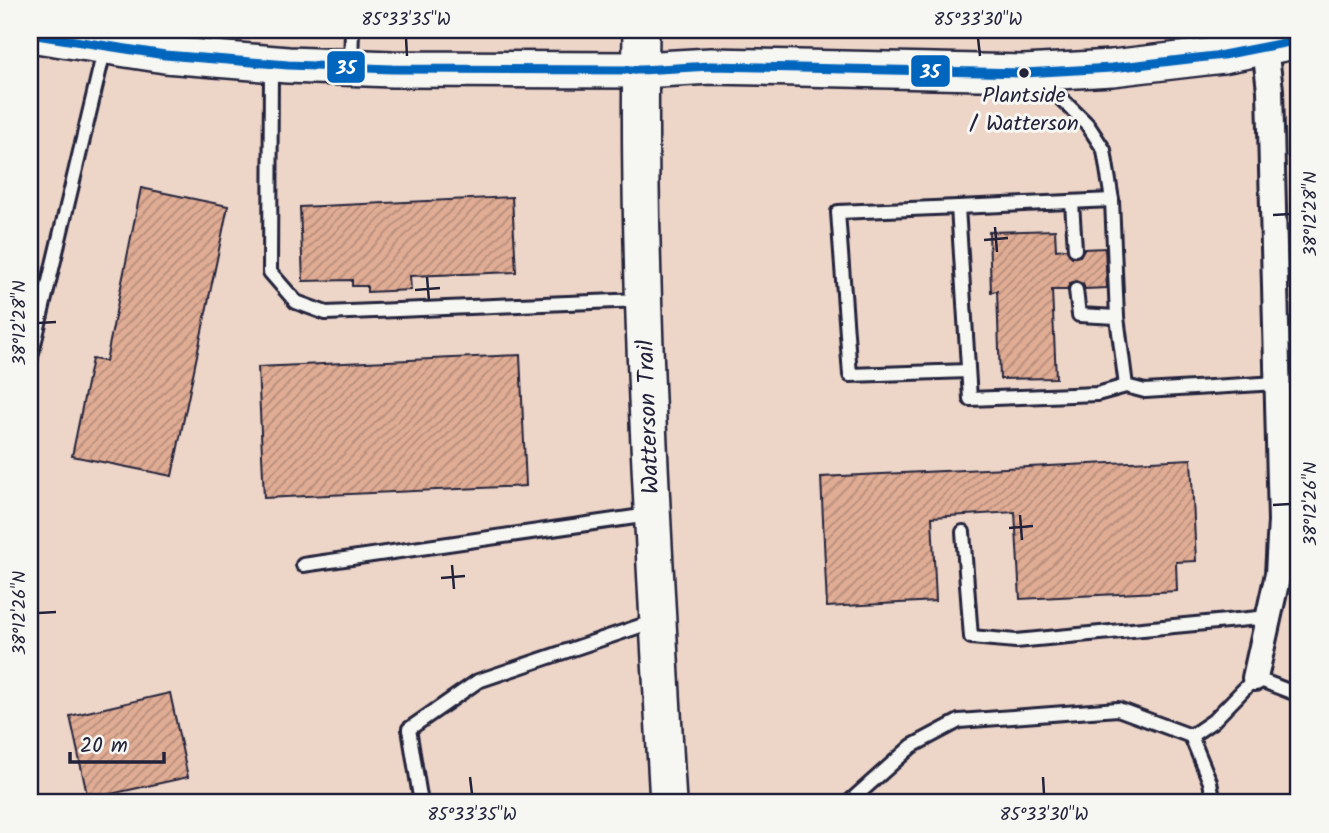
<svg xmlns="http://www.w3.org/2000/svg" width="1329" height="833" viewBox="0 0 1329 833" font-family="Kalam,sans-serif">
<style>
.built{fill:#edd5c8}
.building{fill:url(#building-hatch);stroke:#22223b;stroke-width:2}
.lines{fill:none;stroke-linecap:round;stroke-linejoin:round}
.lane-casing{stroke:#22223b;stroke-width:18}
.street-casing{stroke:#22223b;stroke-width:30}
.secondary-casing{stroke:#22223b;stroke-width:40}
.lane{stroke:#f6f6f2;stroke-width:12}
.street{stroke:#f6f6f2;stroke-width:24}
.secondary{stroke:#f6f6f2;stroke-width:35}
.bus-1-casing{stroke:#f6f6f2;stroke-width:14}
.bus-1{stroke:#0065bd;stroke-width:9}
.ticks{fill:none;stroke:#22223b;stroke-width:2.5}
.bus-dot{fill:#22223b;stroke:#f6f6f2;stroke-width:2.5}
.labels{text-anchor:middle;dominant-baseline:central;stroke-width:6;stroke-linejoin:round;paint-order:stroke}
.bus-label{font-size:22px;fill:#22223b;stroke:#f6f6f2}
.street-label{font-size:24px;fill:#22223b;stroke:#f6f6f2}
.line-badge{stroke:#f6f6f2;stroke-width:2.5}
.badge-label{font-size:19px;text-anchor:middle;font-weight:bold;fill:#fff}
.neatline{fill:none;stroke:#22223b;stroke-width:2.5}
.ticks-label{font-size:18px;text-anchor:middle;fill:#22223b}
</style>
<defs>
<pattern id="building-hatch" width="6" height="6" patternUnits="userSpaceOnUse" patternTransform="scale(1.75)"><rect width="6" height="6" fill="#e0ac94"/><path d="M-1 1l2-2M0 6l6-6M5 7l2-2" fill="none" stroke="#b58c7a"/></pattern>
</defs>
<rect width="100%" height="100%" fill="#f2e7df"/>
<filter id="ink" filterUnits="userSpaceOnUse"><feTurbulence type="fractalNoise" baseFrequency=".0143" numOctaves="2"/><feDisplacementMap in="SourceGraphic" scale="14" xChannelSelector="R" yChannelSelector="G"/><feConvolveMatrix kernelMatrix="1 2 1 2 8 2 1 2 1" color-interpolation-filters="sRGB"/></filter>
<g filter="url(#ink)">
<!-- built -->
<rect class="built" x="30" y="30" width="1269" height="773"/>
<!-- building -->
<g class="building">
<path d="M141,188L228,206L172,476L72,456L92,359L106,361Z"/>
<path d="M512,197L516,272L410,276L411,290L367,292V286H352V280L303,281L300,207Z"/>
<path d="M1055,230L1056,250L1066,249L1072,257L1080,256L1084,249L1105,248L1107,288L1085,289L1083,284L1076,281L1070,283L1067,290H1052L1056,378L1000,379L997,291L991,292L989,232Z"/>
<path d="M520,355L526,486L264,498L258,367Z"/>
<path d="M1191,459L1196,561L1176,562L1177,591L1020,599L1015,512L932,517L936,601L827,607L821,477Z"/>
<path d="M170,693L188,777L88,799L70,716Z"/>
</g>
<g class="lines">
<defs>
<g id="lane">
<path d="M180,53V30"/>
<path d="M351,64L352,30"/>
<path d="M271,65L270,272L296,302L326,313L641,300"/>
<path d="M1039,77L1087,124L1104,150L1112,200L1117,317L1126,386L1145,391L1277,383"/>
<path d="M1112,200L958,207L970,399L1097,394L1126,386"/>
<path d="M1072,203L1075,249"/>
<path d="M958,207L838,212L850,375L968,371"/>
<path d="M1076,290L1079,315L1117,317"/>
<path d="M30,361L105,47"/>
<path d="M963,532L971,637L1016,641L1269,617"/>
<path d="M303,565L649,515"/>
<path d="M1278,574L1299,573"/>
<path d="M1191,736L1210,782L1214,803"/>
<path d="M421,803L409,729L478,681L655,621"/>
<path d="M848,803L912,746L959,721L1118,709L1191,736L1213,721L1255,678L1299,695"/>
</g>
<path id="street" d="M1255,678L1278,574L1281,521L1270,90L1265,47"/>
<g id="secondary">
<path d="M641,30C637,288 654,546 668,803"/>
<path d="M30,34L165,55L288,65L392,69L641,70L711,66L1024,73L1112,68L1223,55L1299,40"/>
</g>
</defs>
<!-- lane casing -->
<use href="#lane" class="lane-casing"/>
<!-- street casing -->
<use href="#street" class="street-casing"/>
<!-- secondary casing -->
<use href="#secondary" class="secondary-casing"/>
<!-- lane -->
<use href="#lane" class="lane"/>
<!-- street -->
<use href="#street" class="street"/>
<!-- secondary -->
<use href="#secondary" class="secondary"/>
<defs>
<path id="bus-1" d="M30,34L165,55L288,65L392,69L641,70L711,66L1024,73L1112,68L1223,55L1299,40"/>
</defs>
<!-- bus-1 casing -->
<use href="#bus-1" class="bus-1-casing"/>
<!-- bus-1 -->
<use href="#bus-1" class="bus-1"/>
</g>
</g>
<!-- ticks -->
<path class="ticks" d="M406,38L407,56M978,38L980,56M1273,215L1290,214M995,227L997,252M984,240L1008,238M427,277L429,301M415,290L440,288M38,323L56,322M1273,505L1290,504M1020,515L1022,540M1009,528L1033,526M452,565L454,589M441,578L465,576M38,613L56,612M470,777L472,794M1043,777L1044,794"/>
<!-- markers -->
<circle class="bus-dot" cx="1024" cy="73" r="6"/>
<g class="labels">
<!-- bus labels -->
<g class="bus-label">
<text x="1024" y="96">Plantside<tspan x="1024" dy="28">/ Watterson</tspan></text>
</g>
<!-- street labels -->
<g class="street-label">
<text transform="translate(649 417) rotate(-92)">Watterson Trail</text>
</g>
</g>
<g class="line-badge">
<rect x="326" y="50" width="40" height="34" rx="7" fill="#0065bd"/>
<rect x="910" y="54" width="41" height="34" rx="7" fill="#0065bd"/>
</g>
<g class="badge-label">
<text x="346" y="74">35</text>
<text x="930" y="78">35</text>
</g>
<!-- margin -->
<rect width="1329" height="833" fill="none" stroke="#f6f6f2" stroke-width="77"/>
<!-- scale -->
<path d="M70 752v10h94v-10" fill="none" stroke="#22223b" stroke-width="3.5"/>
<text x="80" y="752" font-size="21" fill="#22223b" stroke="#f6f6f2" stroke-width="5" paint-order="stroke">20 m</text>
<rect x="38" y="38" width="1252" height="756" class="neatline"/>
<g class="ticks-label">
<text x="406" y="25">85°33'35"W</text>
<text x="978" y="25">85°33'30"W</text>
<text transform="translate(1310 214) rotate(-90)" y="6">38°12'28"N</text>
<text transform="translate(19 323) rotate(-90)" y="6">38°12'28"N</text>
<text transform="translate(1310 504) rotate(-90)" y="6">38°12'26"N</text>
<text transform="translate(19 613) rotate(-90)" y="6">38°12'26"N</text>
<text x="472" y="820">85°33'35"W</text>
<text x="1044" y="820">85°33'30"W</text>
</g>
</svg>
